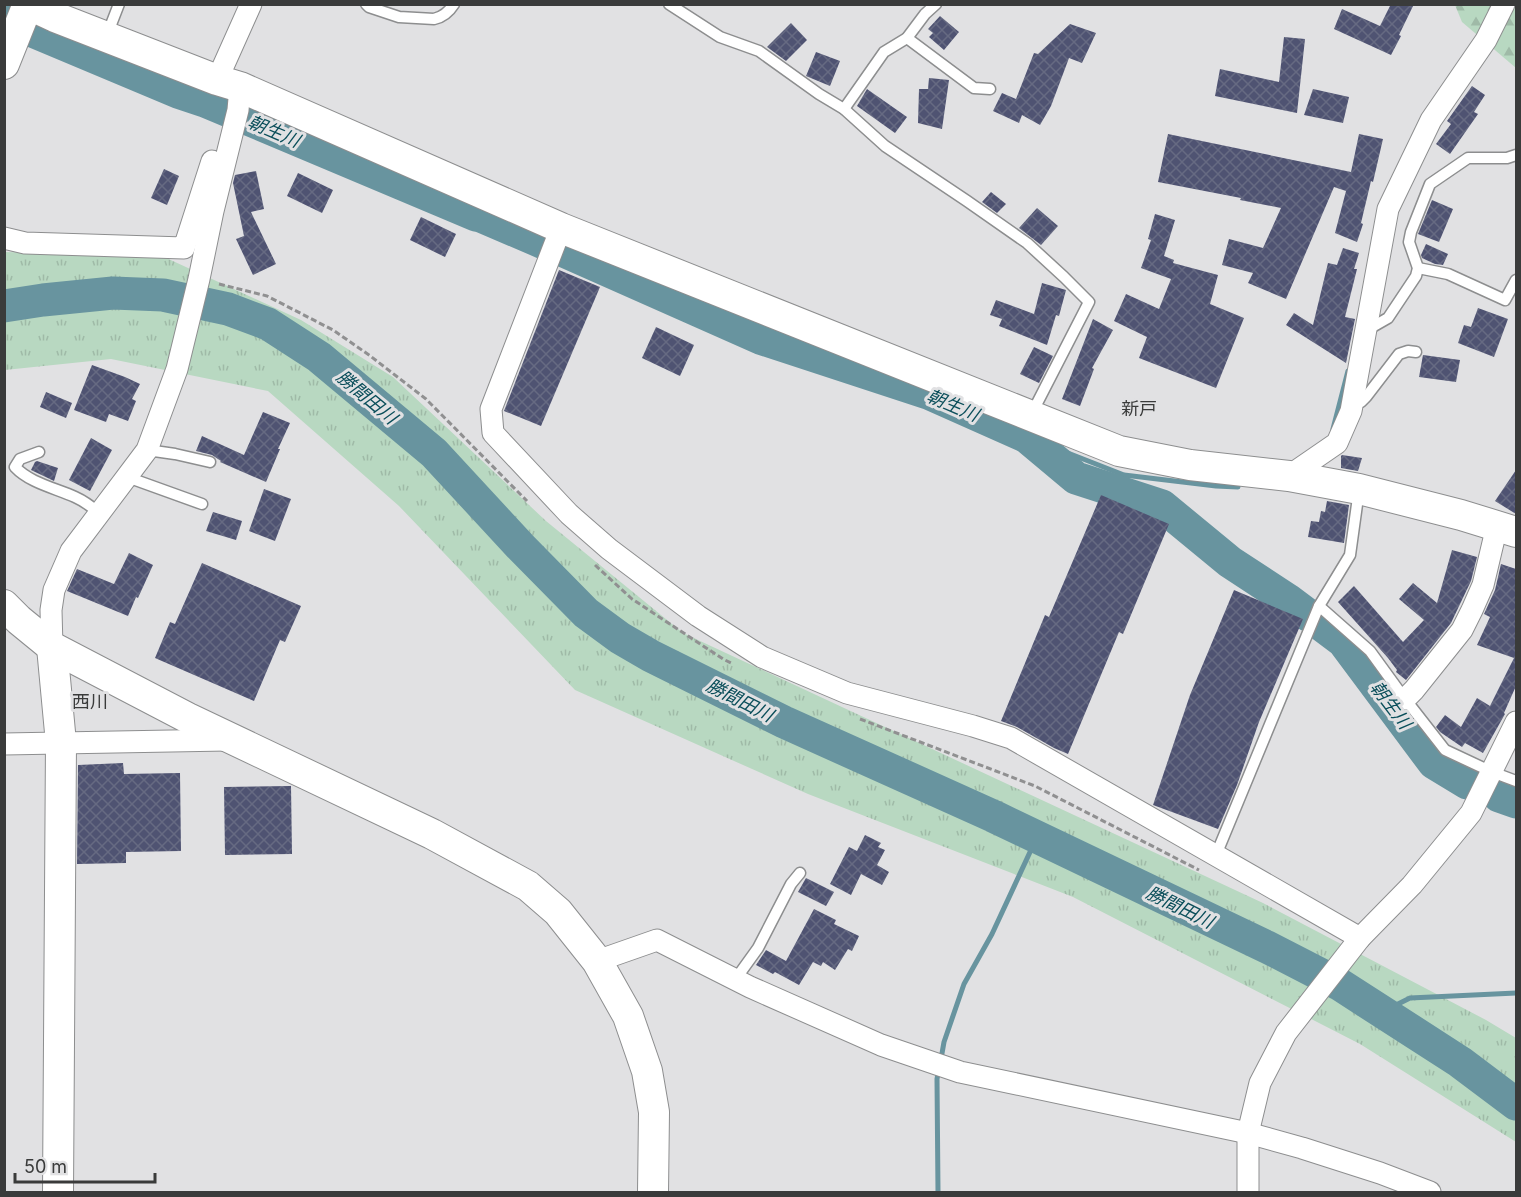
<svg xmlns="http://www.w3.org/2000/svg" width="1521" height="1197" viewBox="0 0 1521 1197" font-family="Inter,'Noto Sans JP',sans-serif">
<style>
.grass{fill:url(#grass-tufts)}
.forest{fill:url(#forest-firs)}
.lines{fill:none;stroke-linecap:round;stroke-linejoin:round}
.stream{stroke:#68949f;stroke-width:5}
.river{stroke:#68949f;stroke-width:33}
.building{fill:url(#building-cross-hatch)}
.lane-casing{stroke:#8d8e8f;stroke-width:13}
.street-casing{stroke:#8d8e8f;stroke-width:23}
.secondary-casing{stroke:#8d8e8f;stroke-width:32}
.path{stroke:#909091;stroke-width:3;stroke-dasharray:6 3;stroke-linecap:butt}
.lane{stroke:#fff;stroke-width:10}
.street{stroke:#fff;stroke-width:21}
.secondary{stroke:#fff;stroke-width:30}
.labels{text-anchor:middle;dominant-baseline:central;stroke-width:6;stroke-linejoin:round;paint-order:stroke}
.water-label{font-size:18px;font-style:italic;fill:#0a4e5a;stroke:#e1e1e3}
.neighbourhood-label{font-size:18px;fill:#3a3b3b;stroke:#e1e1e3}
</style>
<defs>
<pattern id="grass-tufts" width="24" height="20" patternUnits="userSpaceOnUse" patternTransform="scale(1.5)"><rect width="24" height="20" fill="#b8d8c1"/><path d="M3 7l-1-3M5 7V3M7 7l1-3M15 17l-1-3M17 17v-4M19 17l1-3" fill="none" stroke="#9fbaa7"/></pattern>
<pattern id="forest-firs" width="22" height="20" patternUnits="userSpaceOnUse" patternTransform="scale(1.5)"><rect width="22" height="20" fill="#b8d8c1"/><path d="M5 1l3.5 6h-7zM16 11l3.5 6h-7z" fill="#9fbaa7"/></pattern>
<pattern id="building-cross-hatch" width="8" height="8" patternUnits="userSpaceOnUse" patternTransform="scale(1.5)"><rect width="8" height="8" fill="#4f5372"/><path d="M0 0l8 8M0 8l8-8" fill="none" stroke="#666a82"/></pattern>
</defs>
<rect width="100%" height="100%" fill="#e1e1e3"/>
<!-- grass -->
<path class="grass" d="M5,252L162,256L301,320L393,377L546,521L683,633L1263,903L1486,1020L1516,1038V1142L1360,1044L1073,897L808,794L575,690L399,506L268,391L111,359L5,370Z"/>
<!-- forest -->
<path class="forest" d="M1455,5H1516V68L1462,22Z"/>
<g class="lines">
<!-- stream -->
<g class="stream">
<path d="M1333,429L1348,371"/>
<path d="M1027,437L1124,475L1216,486L1238,487"/>
<path d="M1382,1012L1410,998L1516,993"/>
<path d="M941,1059L944,1042L964,984L992,934L1037,837"/>
<path d="M938,1192L937,1079L939,1068"/>
</g>
<!-- river -->
<g class="river">
<path d="M4,19L178,92L205,101L476,215L481,216L544,243"/>
<path d="M566,252L760,338L928,393L1027,437L1076,478L1162,506L1230,562L1288,600L1308,615"/>
<path d="M4,306L43,300L113,293L163,295L228,309L268,324L319,357L434,453L520,546L586,613L620,638L651,656L784,722L993,816L1267,947L1339,984L1460,1062L1516,1104"/>
<path d="M1319,623L1343,641L1434,763L1467,783"/>
<path d="M1499,796L1516,802"/>
</g>
</g>
<!-- building -->
<g class="building">
<path d="M1391,4H1414L1399,35L1401,36L1391,55L1334,29L1342,9L1380,26Z"/>
<path d="M940,16L959,32L944,50L929,37L933,33L928,29Z"/>
<path d="M791,23L807,40L786,61L767,47Z"/>
<path d="M1070,24L1096,33L1082,63L1069,58L1051,106L1040,125L1022,115L1019,123L993,111L1002,93L1016,99L1034,53L1038,54Z"/>
<path d="M1284,37L1305,39L1297,113L1215,96L1220,69L1279,82Z"/>
<path d="M816,52L840,61L830,86L806,76Z"/>
<path d="M929,78L949,80L942,129L918,123L919,89H928Z"/>
<path d="M1472,86L1485,95L1474,112L1478,114L1450,154L1436,144L1451,124L1447,121Z"/>
<path d="M867,89L907,117L895,133L857,106Z"/>
<path d="M1313,89L1349,97L1343,123L1304,115Z"/>
<path d="M1168,134L1351,172L1359,134L1383,139L1373,182L1371,181L1361,223L1363,224L1357,242L1335,233L1346,191L1334,187L1286,299L1248,283L1253,273L1222,265L1229,239L1263,248L1281,208L1240,200L1241,198L1158,182Z"/>
<path d="M164,169L179,176L167,205L151,198Z"/>
<path d="M256,171L264,209L251,212L276,264L253,275L236,239L244,236L233,183L235,175Z"/>
<path d="M298,173L333,190L322,213L287,196Z"/>
<path d="M991,192L1006,204L997,213L982,202Z"/>
<path d="M1432,200L1453,209L1439,242L1418,234Z"/>
<path d="M1037,208L1058,226L1041,245L1019,228Z"/>
<path d="M1155,214L1175,220L1164,256L1174,260L1173,263L1218,275L1210,304L1244,318L1216,388L1139,358L1147,337L1114,321L1126,294L1159,309L1171,279L1141,268L1151,240L1148,239Z"/>
<path d="M421,217L456,234L445,257L410,240Z"/>
<path d="M1426,244L1448,254L1443,265L1435,264L1422,258L1421,255Z"/>
<path d="M1343,248L1359,253L1354,269H1357L1345,317L1355,319L1346,363L1286,325L1294,313L1313,325L1328,263L1337,265Z"/>
<path d="M559,270L600,287L541,426L504,411Z"/>
<path d="M1042,283L1066,290L1059,316L1056,315L1047,345L999,326L1002,319L990,315L996,300L1034,314Z"/>
<path d="M1478,308L1508,319L1494,357L1458,343L1464,325L1471,327Z"/>
<path d="M1093,319L1113,330L1092,368L1094,369L1080,406L1062,399Z"/>
<path d="M656,327L694,345L680,376L642,358Z"/>
<path d="M1034,347L1053,356L1039,383L1020,374Z"/>
<path d="M1423,355L1460,360L1456,382L1419,377Z"/>
<path d="M92,365L125,377L140,384L132,399L136,401L128,421L109,414L106,422L74,410Z"/>
<path d="M46,392L72,403L66,418L40,407Z"/>
<path d="M263,412L290,423L278,449H280L266,482L220,462L221,461L212,455L196,451L202,436L244,455Z"/>
<path d="M91,438L112,450L90,491L69,480Z"/>
<path d="M1342,455L1362,458L1358,471L1341,468V456Z"/>
<path d="M37,461L58,468L54,481L31,470L35,462Z"/>
<path d="M1516,470V514L1495,501Z"/>
<path d="M264,489L291,499L275,541L249,531Z"/>
<path d="M1101,495L1169,524L1123,634L1119,632L1068,754L1054,748L1017,727L1001,721L1045,615L1049,617Z"/>
<path d="M1327,501L1349,505L1344,543L1308,537L1311,521L1319,522L1321,511L1325,512Z"/>
<path d="M213,512L242,521L236,540L206,531Z"/>
<path d="M1452,550L1477,557L1471,581L1451,623L1406,680L1396,672L1397,670L1388,658L1338,602L1354,586L1403,642L1424,620L1399,599L1413,583L1437,603Z"/>
<path d="M129,553L153,565L138,598L136,597L128,616L67,591L77,569L114,584Z"/>
<path d="M202,563L301,606L285,642L280,640L254,701L155,658L170,622L175,624Z"/>
<path d="M1501,564L1516,569V686L1504,713L1505,714L1483,753L1465,743L1462,747L1440,732L1436,727L1445,715L1461,727L1477,698L1490,706L1514,658L1477,645L1490,617L1484,614L1495,590Z"/>
<path d="M1234,590L1303,619L1259,722L1237,785L1218,829L1153,805L1190,695Z"/>
<path d="M123,763L124,774L180,773L181,851L126,852V863L77,864L78,765Z"/>
<path d="M291,786L292,854L225,855L224,787Z"/>
<path d="M865,835L881,843L878,847L885,850L877,865L889,872L882,885L861,874L851,895L830,884L849,847L857,851Z"/>
<path d="M806,878L834,892L826,906L798,892Z"/>
<path d="M814,909L836,920L834,924L859,936L852,951L848,949L835,970L823,962L821,966L813,962L799,985L775,972L773,974L756,965L766,950L786,961Z"/>
</g>
<g class="lines">
<defs>
<g id="lane">
<path d="M366,4L369,7L399,17L434,19C443,17 449,12 454,4"/>
<path d="M669,4L720,37L759,51L819,94L844,109L885,146L967,201L1027,243L1064,277L1089,302L1031,415"/>
<path d="M107,35L119,4"/>
<path d="M907,38L974,88L990,89"/>
<path d="M844,109L884,52L907,38L925,14L936,4"/>
<path d="M1418,268L1448,274L1505,300L1516,280"/>
<path d="M1367,330L1388,318L1416,276L1418,268L1409,242L1411,232L1430,184L1468,158H1507L1516,155"/>
<path d="M1353,403L1361,402L1366,397L1399,354L1408,351L1416,352"/>
<path d="M147,450L175,454L210,462"/>
<path d="M39,452L20,459L15,467C30,483 55,488 75,497C84,501 92,507 99,513"/>
<path d="M127,477L202,504"/>
<path d="M1359,490L1350,555L1319,606L1370,651L1402,695L1445,750L1492,772L1516,781"/>
<path d="M1216,855L1319,606"/>
<path d="M735,980L758,948L791,884L800,873"/>
</g>
<g id="street">
<path d="M217,80L251,4"/>
<path d="M561,228L491,409L493,433L569,514L609,549L698,616L762,657L847,693L973,726L1011,738L1360,938"/>
<path d="M4,238L25,243L184,248L212,161"/>
<path d="M1289,476L1337,443L1351,411L1388,209L1431,120L1486,40L1504,4"/>
<path d="M52,647L51,610L54,590L71,551L147,450L177,369L199,279L213,211L238,110L240,87"/>
<path d="M1405,699L1414,690L1462,630L1472,610L1483,585L1497,526"/>
<path d="M4,744L227,740"/>
<path d="M597,961L657,940L750,987L881,1045L960,1072L1248,1133L1302,1148L1380,1173L1430,1192"/>
<path d="M1248,1192V1133L1260,1083L1286,1033L1360,938L1412,885L1471,813L1516,722"/>
</g>
<g id="secondary">
<path d="M27,4L55,17L217,80L240,87L561,228L1119,451L1190,465L1289,476L1359,489L1461,515L1516,532"/>
<path d="M4,64L28,4"/>
<path d="M4,605L19,620L52,647L188,718L432,834L528,886L558,912L597,961L628,1016L647,1071L654,1112L653,1192"/>
<path d="M52,647L61,743L58,1192"/>
</g>
</defs>
<!-- lane casing -->
<use href="#lane" class="lane-casing"/>
<!-- street casing -->
<use href="#street" class="street-casing"/>
<!-- secondary casing -->
<use href="#secondary" class="secondary-casing"/>
<!-- path -->
<g class="path">
<path d="M219,284L267,296L333,330L369,355L426,399L527,501"/>
<path d="M595,565L632,599L723,659L733,664"/>
<path d="M860,719L1035,786L1199,870"/>
</g>
<!-- lane -->
<use href="#lane" class="lane"/>
<!-- street -->
<use href="#street" class="street"/>
<!-- secondary -->
<use href="#secondary" class="secondary"/>
</g>
<g class="labels">
<!-- water labels -->
<g class="water-label">
<text transform="translate(274 131) rotate(23)">朝生川</text>
<text transform="translate(367 397) rotate(40)">勝間田川</text>
<text transform="translate(953 405) rotate(23)">朝生川</text>
<text transform="translate(740 700) rotate(27)">勝間田川</text>
<text transform="translate(1391 705) rotate(53)">朝生川</text>
<text transform="translate(1180 907) rotate(26)">勝間田川</text>
</g>
<!-- neighbourhood labels -->
<g class="neighbourhood-label">
<text x="1139" y="408">新戸</text>
<text x="90" y="701">西川</text>
</g>
</g>
<!-- border -->
<rect width="1521" height="1197" fill="none" stroke="#3a3b3b" stroke-width="12"/>
<!-- scale -->
<path d="M15 1173v9h140v-9" fill="none" stroke="#3a3b3b" stroke-width="3"/>
<text x="24" y="1173" font-size="18" fill="#3a3b3b" stroke="#e1e1e3" stroke-width="4.5" paint-order="stroke">50 m</text>
</svg>
